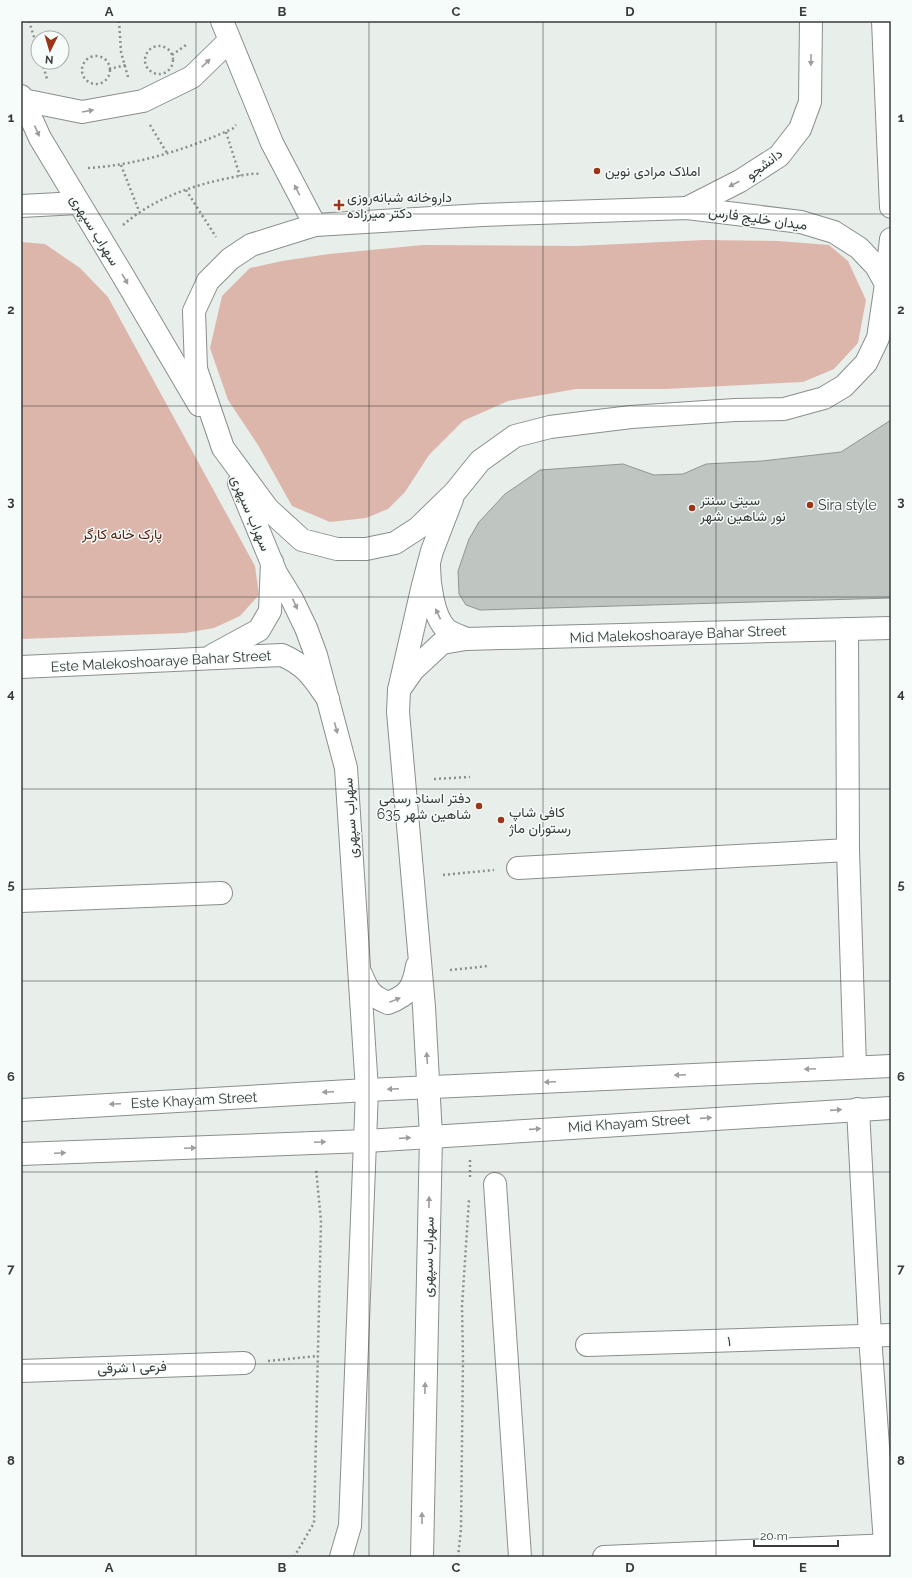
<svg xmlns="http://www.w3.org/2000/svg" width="912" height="1578" viewBox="0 0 912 1578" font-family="Raleway,Vazirmatn,sans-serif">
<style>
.green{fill:#ddb6ab}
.building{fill:#bfc6c2;stroke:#909693}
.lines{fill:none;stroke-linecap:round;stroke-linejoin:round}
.minor-casing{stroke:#898f8c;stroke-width:24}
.tertiary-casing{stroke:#898f8c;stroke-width:24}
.secondary-casing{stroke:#898f8c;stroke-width:24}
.path{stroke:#8a8e8c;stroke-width:2.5;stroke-dasharray:2 3;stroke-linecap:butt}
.minor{stroke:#fff;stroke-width:22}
.tertiary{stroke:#fff;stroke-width:22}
.secondary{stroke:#fff;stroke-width:22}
.oneway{fill:#9c9d9c}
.grid{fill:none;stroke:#393b3a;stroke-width:1;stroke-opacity:0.55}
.poi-dot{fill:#9c3417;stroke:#f5fcf9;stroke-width:1.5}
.labels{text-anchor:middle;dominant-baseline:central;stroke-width:3;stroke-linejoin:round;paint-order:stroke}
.street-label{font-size:14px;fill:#393b3a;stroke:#f5fcf9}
.poi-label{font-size:14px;fill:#393b3a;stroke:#f5fcf9;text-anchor:start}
.park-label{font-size:14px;fill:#562113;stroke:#f5fcf9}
.neatline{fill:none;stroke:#393b3a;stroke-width:1.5}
.grid-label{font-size:13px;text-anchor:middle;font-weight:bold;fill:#393b3a}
</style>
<rect width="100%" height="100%" fill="#e8efeb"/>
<!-- green -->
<g class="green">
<path d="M704,240L778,241L829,245L848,261L866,300L858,343L834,369L803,382L665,389H576L508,401L463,421L429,455L405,492L388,509L366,518L330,522L292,506L258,445L228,400L210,348L222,296L250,268L282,261L329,254L423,245L577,246Z"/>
<path d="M21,242L45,244L80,268L108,297L255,566L259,595L240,616L214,628L185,633L21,639Z"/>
</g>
<!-- building -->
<path class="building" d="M891,420V598L480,610L466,605L459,594L458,571L469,539L479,522L505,494L540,470L623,464L654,475L683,474L706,464L762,461L841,452Z"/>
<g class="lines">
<defs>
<g id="minor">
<path d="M847,629L848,850L855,1067"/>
<path d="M518,868L848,850"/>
<path d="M21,901L221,893"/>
<path d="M858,1109L870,1336L886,1557"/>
<path d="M495,1184L520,1557"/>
<path d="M587,1345L891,1335"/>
<path d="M21,1371L244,1363"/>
</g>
<g id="tertiary">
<path d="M21,206L78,203"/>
<path d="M429,566C429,583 433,616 446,629C451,633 460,636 466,639"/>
<path d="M213,655L259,630L270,611L272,562"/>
<path d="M21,667L282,655C307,666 313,678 328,699"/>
<path d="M399,690L413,670L442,643L466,639L891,628"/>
<path d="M604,1557L891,1545"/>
</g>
<g id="secondary">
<path d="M222,21L272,143L315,225"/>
<path d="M883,21L891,207"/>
<path d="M21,96L40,138L122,274L199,405"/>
<path d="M23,100L82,112L143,101L192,77L229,41"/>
<path d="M687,208L801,222L834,232L859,248L876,266L886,284L878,338L866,363L844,386L824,398L784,409L735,410L631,417L550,427L515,436L480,461L455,492L418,528L395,543L366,549H337L302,540L268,509L223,448L196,369L194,311L208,281L230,259L251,245L315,225L482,215Z"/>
<path d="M687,208L740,181L779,156L800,129L810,102L811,21"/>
<path d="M886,284L891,239"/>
<path d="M239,483L276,573L292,599L306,628L316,655L346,768L367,1090L350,1526L341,1557"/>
<path d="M361,974C368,991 371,996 388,1003C409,995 413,988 417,966"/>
<path d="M21,1110L367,1090L891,1066"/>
<path d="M21,1154L366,1141L891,1108"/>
<path d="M422,1557L431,1136L424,1007L398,712L399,690L423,585L432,551L452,499"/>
</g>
</defs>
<!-- minor casing -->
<use href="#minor" class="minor-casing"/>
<!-- tertiary casing -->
<use href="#tertiary" class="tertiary-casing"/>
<!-- secondary casing -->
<use href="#secondary" class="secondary-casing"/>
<!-- path -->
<g class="path">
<path d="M29,21L38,50"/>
<path d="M119,21L121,52L128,77"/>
<circle cx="159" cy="60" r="14"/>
<path d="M172,55L186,45"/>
<circle cx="96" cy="70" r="14"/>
<path d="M42,62L47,79"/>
<path d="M109,69L126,65"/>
<path d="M150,125L167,153"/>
<path d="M226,132L240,176"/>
<path d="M121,165L139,211"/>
<path d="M88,168C138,165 188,149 234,128L236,125"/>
<path d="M186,190L216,237"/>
<path d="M123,225C153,199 190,186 229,178C239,176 250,173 260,174"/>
<path d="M434,779L470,777"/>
<path d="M443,875L494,870"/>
<path d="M450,970L488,966"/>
<path d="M470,1177V1160"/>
<path d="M268,1361L318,1356"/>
<path d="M294,1557L314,1523L321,1221L316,1169"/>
<path d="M458,1557L461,1529L463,1358L462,1306L469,1200"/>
</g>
<!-- minor -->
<use href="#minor" class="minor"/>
<!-- tertiary -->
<use href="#tertiary" class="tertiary"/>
<!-- secondary -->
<use href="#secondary" class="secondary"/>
</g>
<!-- one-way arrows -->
<defs><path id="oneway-solid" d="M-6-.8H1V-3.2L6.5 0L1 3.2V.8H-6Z"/></defs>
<g class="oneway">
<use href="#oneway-solid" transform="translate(811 60) rotate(91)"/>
<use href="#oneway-solid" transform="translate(206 63) rotate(-44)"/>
<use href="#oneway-solid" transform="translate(88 111) rotate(-10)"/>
<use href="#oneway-solid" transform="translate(37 131) rotate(66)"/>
<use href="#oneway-solid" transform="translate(734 184) rotate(153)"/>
<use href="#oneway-solid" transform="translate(297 190) rotate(-118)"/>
<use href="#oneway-solid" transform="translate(125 279) rotate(60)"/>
<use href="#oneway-solid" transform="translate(295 604) rotate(65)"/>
<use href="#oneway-solid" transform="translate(438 614) rotate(-115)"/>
<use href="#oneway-solid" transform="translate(336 728) rotate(75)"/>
<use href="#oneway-solid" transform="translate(395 1000) rotate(-22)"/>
<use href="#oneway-solid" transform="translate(427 1058) rotate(-94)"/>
<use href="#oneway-solid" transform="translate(810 1069) rotate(177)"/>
<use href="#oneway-solid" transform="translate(680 1075) rotate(177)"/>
<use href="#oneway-solid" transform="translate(550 1082) rotate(177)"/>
<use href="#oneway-solid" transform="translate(393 1089) rotate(178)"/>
<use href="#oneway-solid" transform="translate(328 1092) rotate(177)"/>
<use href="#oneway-solid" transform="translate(115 1104) rotate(177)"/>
<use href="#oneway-solid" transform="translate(836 1110) rotate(-4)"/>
<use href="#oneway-solid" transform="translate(706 1118) rotate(-4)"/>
<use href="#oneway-solid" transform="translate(535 1129) rotate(-4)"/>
<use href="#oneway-solid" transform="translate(405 1138) rotate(-4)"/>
<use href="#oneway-solid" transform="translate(320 1142) rotate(-2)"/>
<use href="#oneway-solid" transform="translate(190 1148) rotate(-2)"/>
<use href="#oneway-solid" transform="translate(60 1153) rotate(-2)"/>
<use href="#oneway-solid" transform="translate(429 1202) rotate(-89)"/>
<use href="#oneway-solid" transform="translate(425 1388) rotate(-89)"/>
<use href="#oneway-solid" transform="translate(422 1518) rotate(-90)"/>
</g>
<!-- grid -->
<path class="grid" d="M196,21V1557M369,21V1557M543,21V1557M716,21V1557M21,214H891M21,406H891M21,597H891M21,789H891M21,981H891M21,1172H891M21,1364H891"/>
<!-- markers -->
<g class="poi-dot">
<circle cx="597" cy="171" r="4"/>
<path d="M337 199h4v4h4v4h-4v4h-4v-4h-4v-4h4z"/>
<circle cx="810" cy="505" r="4"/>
<circle cx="692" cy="508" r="4"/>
<circle cx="479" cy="806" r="4"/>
<circle cx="501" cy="820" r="4"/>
</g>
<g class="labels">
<!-- street labels -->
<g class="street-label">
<text transform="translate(764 164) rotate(-37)">دانشجو</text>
<text transform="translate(758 218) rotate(8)">میدان خلیج فارس</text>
<text transform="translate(95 230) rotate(58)">سهراب سپهری</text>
<text transform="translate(251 513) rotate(67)">سهراب سپهری</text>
<text transform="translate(678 634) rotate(-2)">Mid Malekoshoaraye Bahar Street</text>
<text transform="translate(161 661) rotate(-3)">Este Malekoshoaraye Bahar Street</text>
<text transform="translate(350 818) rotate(-94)">سهراب سپهری</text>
<text transform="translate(194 1100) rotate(-3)">Este Khayam Street</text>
<text transform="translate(629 1123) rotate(-4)">Mid Khayam Street</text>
<text transform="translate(428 1257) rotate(-89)">سهراب سپهری</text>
<text transform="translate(729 1341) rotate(-2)">۱</text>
<text transform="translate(132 1367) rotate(-2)">فرعی ۱ شرقی</text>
</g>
<!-- poi labels -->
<g class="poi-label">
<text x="605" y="171">املاک مرادی نوین</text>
<text x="347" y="197">داروخانه شبانه‌روزی<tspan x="347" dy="16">دکتر میرزاده</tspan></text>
<text x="700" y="500">سیتی سنتر<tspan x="700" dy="16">نور شاهین شهر</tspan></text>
<text x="818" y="505">Sira style</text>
<text x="471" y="798" text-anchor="end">دفتر اسناد رسمی<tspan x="471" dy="16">635 شاهین شهر</tspan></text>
<text x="509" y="812">کافی شاپ<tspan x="509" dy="16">رستوران ماژ</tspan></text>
</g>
<!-- park labels -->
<g class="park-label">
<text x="122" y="534">پارک خانه کارگر</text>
</g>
</g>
<!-- border -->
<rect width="912" height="1578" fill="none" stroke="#f5fcf9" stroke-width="44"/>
<!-- north arrow -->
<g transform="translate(50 50) rotate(185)"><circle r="19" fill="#f5fcf9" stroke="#aaafad"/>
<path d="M0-3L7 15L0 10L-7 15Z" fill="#9c3417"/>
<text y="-6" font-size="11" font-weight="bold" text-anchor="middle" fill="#393b3a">N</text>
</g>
<!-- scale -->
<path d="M754 1540v6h84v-6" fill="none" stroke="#393b3a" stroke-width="2"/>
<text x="760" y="1540" font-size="12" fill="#393b3a" stroke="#f5fcf9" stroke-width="3" paint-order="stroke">20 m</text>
<rect x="22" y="22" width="868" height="1534" class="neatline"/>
<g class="grid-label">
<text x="109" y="16">A</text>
<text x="282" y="16">B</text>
<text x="456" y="16">C</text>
<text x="630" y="16">D</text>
<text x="803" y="16">E</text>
<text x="11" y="122">1</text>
<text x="901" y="122">1</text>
<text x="11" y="314">2</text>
<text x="901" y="314">2</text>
<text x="11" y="506">3</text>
<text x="901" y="506">3</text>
<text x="11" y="698">4</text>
<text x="901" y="698">4</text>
<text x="11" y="889">5</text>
<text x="901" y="889">5</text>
<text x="11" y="1081">6</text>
<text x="901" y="1081">6</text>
<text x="11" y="1273">7</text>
<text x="901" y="1273">7</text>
<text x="11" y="1465">8</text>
<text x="901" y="1465">8</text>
<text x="109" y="1572">A</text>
<text x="282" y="1572">B</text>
<text x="456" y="1572">C</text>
<text x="630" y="1572">D</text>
<text x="803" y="1572">E</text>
</g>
</svg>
